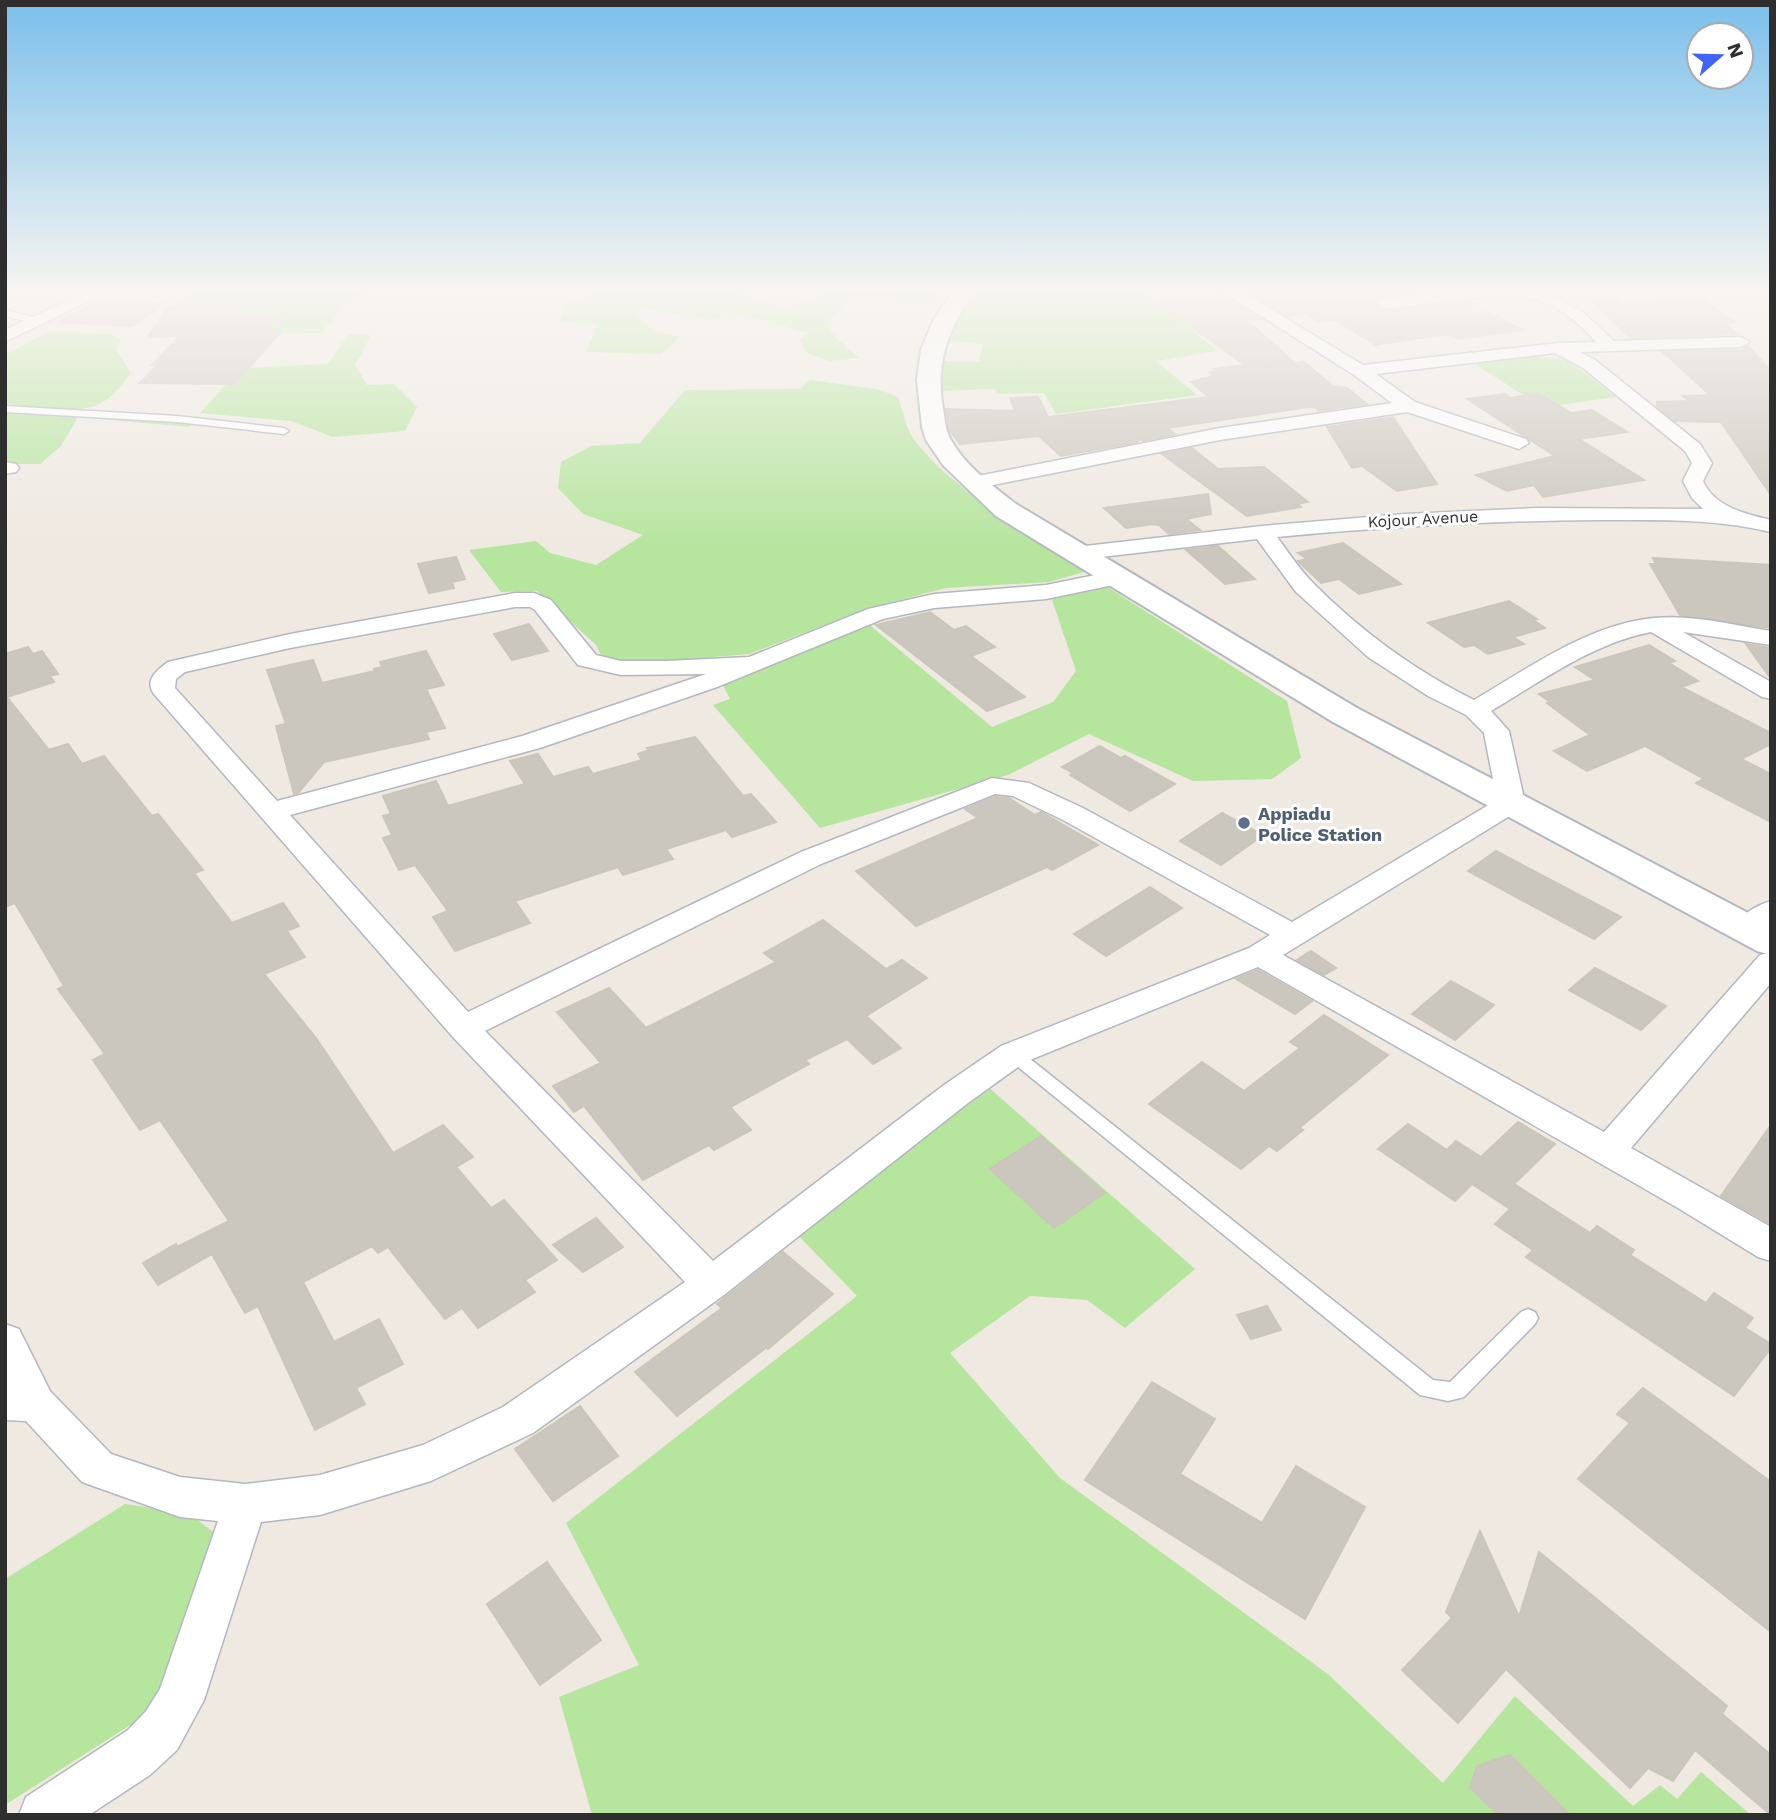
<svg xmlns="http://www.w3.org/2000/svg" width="1776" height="1820" viewBox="0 0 1776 1820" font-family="'Work Sans',sans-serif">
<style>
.green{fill:#b6e59e}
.building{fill:#cbc7bf;stroke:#cbc5ba;stroke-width:2}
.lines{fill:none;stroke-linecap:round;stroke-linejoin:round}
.lane-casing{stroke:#b4b7c1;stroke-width:3}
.street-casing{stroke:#b4b7c1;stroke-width:3}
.secondary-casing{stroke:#b4b7c1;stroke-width:4}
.lane{fill:#fff;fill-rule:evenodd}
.street{fill:#fff;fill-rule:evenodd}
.secondary{fill:#fff;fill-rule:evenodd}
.service-dot{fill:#5c6f8a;stroke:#fff;stroke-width:2.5}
.labels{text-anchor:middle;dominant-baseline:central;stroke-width:6;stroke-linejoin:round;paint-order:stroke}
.far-street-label{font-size:16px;fill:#2e2e2e;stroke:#fff}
.service-label{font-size:18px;font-weight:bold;fill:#4e5e75;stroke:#fff;text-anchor:start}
</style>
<rect width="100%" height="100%" fill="#efe9e1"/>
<!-- green -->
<g class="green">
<path d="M191,293H374L345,305L321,333L214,332L237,308L175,306Z"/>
<path d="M591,293H741L785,310L826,293H942L931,304L848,300L827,324L834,336L859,358L830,361L807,353L800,340L808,333L740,314L711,320L643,308L638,316L654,332L680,337L661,354L587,352L597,324L560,322L565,302H576Z"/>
<path d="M974,293H1147L1218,351L1156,361L1197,395L1056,414L1044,393L997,394L995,389L936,391L938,361L979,362L983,344L945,340Z"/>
<path d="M46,333L110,334L121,339L117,351L131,373C122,385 113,397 99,404C77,415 30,406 5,404V355Z"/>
<path d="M349,334L371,335L355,365L367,385L394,384L417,407L405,431L333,437L291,421L200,413L241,368L328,364Z"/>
<path d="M1541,356L1569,361L1616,397L1544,407L1538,404L1554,401L1540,392L1523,395L1475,364Z"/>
<path d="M810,380L877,389L898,397C903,409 905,427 913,438C947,486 1034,538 1084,572L1049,582L946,588L869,608L749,654L643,663L602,657L596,645L537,591L501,592L469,550L536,541L550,553L596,565L643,535L583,514L558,488L561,462L591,446L640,443L685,390L800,389Z"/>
<path d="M5,411L191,423L190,427L78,417L61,446L40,464H5Z"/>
<path d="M1101,583L1287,701L1301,758L1272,779L1193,781L1089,734L1008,775L820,828L713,705L730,699L723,685L866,622L992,727L1053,702L1076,671L1050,594Z"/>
<path d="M987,1086L1195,1269L1125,1328L1087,1300L1030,1296L950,1353L1060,1478L1329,1675L1443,1783L1515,1696L1633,1806L1660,1785L1677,1799L1701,1772L1751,1815H592L559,1697L639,1665L566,1523L857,1296L793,1230Z"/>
<path d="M125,1504L188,1513L216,1534L154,1710L5,1805V1579Z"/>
</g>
<!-- building -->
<g class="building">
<path d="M1222,293L1262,319L1247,321L1295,363L1304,362L1333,386L1347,388L1367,404L1318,411L1317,408L1309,407L1167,428L1175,434L1143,441L1140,439L1137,442L1061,456L1039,436L960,444L949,430L946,409L1015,411L1010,398L1038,397L1048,417L1209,397L1191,382L1214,376L1209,372L1216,371L1214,369L1245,365L1156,302Z"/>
<path d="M1249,293H1417L1384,296L1374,305L1384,312L1471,301L1472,314L1489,312L1522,330L1459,339L1448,334L1376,345L1335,320L1318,322L1308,313L1287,316Z"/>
<path d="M1698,296L1735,322L1725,323L1737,334L1630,338L1592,300L1617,299L1621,304Z"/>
<path d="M103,301L165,303L132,326L57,322Z"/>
<path d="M167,308L235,309L233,311L286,314L269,333L281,332L234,384L140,383L158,365H152L180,336L148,337Z"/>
<path d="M1748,346L1771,371V495L1721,422L1675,421L1657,406V402L1689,401L1683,396L1710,395L1663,352L1741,350Z"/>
<path d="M1539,393L1571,413L1592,410L1627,432L1579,439L1644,480L1543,497L1534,485L1507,491L1476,475L1555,456L1467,399L1505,394L1510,398Z"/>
<path d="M1393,417L1437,484L1397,491L1362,466L1352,468L1327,427Z"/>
<path d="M1192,448L1218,469L1264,467L1308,502L1297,504L1301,507L1247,516L1162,454Z"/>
<path d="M1208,494L1211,514L1186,519L1200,530L1169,534L1159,525L1153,524L1126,528L1104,508Z"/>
<path d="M1343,543L1374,565L1401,584L1359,594L1339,579L1321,583L1298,561L1307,559L1298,553Z"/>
<path d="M1218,546L1255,579L1225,584L1186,550Z"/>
<path d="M456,557L465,579L452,582L454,588L429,593L418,564Z"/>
<path d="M1653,558L1771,565V628L1680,615L1650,564H1656Z"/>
<path d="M1509,601L1537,619L1533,620L1545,628L1513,637L1524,644L1488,654L1474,645L1464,647L1428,623Z"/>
<path d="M930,612L954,630L966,626L995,647L971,656L1025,697L987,711L876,625Z"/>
<path d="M529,624L548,651L512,660L494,634Z"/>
<path d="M1746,644L1771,648V679Z"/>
<path d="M1649,645L1675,661L1669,663L1698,681L1681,687L1771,733V744L1741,759L1771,774V822L1696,783L1704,779L1645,746L1587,771L1554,751L1590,735L1547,703L1550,702L1539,694L1595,680L1575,667Z"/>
<path d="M28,647L33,654L42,651L58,674L50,676L54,682L7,697L49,750L68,744L82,764L104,756L152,816L158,814L203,870L194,873L232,923L283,903L299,926L287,931L305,957L264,974L316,1038L393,1153L443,1125L473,1157L456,1167L491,1208L504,1200L557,1260L525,1280L535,1292L478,1328L462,1308L445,1319L388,1247L378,1253L372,1246L303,1282L334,1342L379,1319L403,1364L356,1388L365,1404L315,1430L258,1306L245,1313L212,1254L158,1285L143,1263L176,1244L177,1247L229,1221L160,1120L140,1130L93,1060L105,1054L58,989L64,986L15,903L5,907V654Z"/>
<path d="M426,651L444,685L426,689L445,728L426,732L429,739L324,762L299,792L294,794L276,726L286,724L267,670L313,660L322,683L375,671L374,669L382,667L380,662Z"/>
<path d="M695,737L743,796L751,794L776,822L732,837L726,830L666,849L673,859L623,875L618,867L515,901L530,923L455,951L433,917L448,911L415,865L399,870L383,838L392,835L383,816L391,814L383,796L436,781L448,806L525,784L510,761L538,754L553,777L588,767L593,774L642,760L638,754L649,750L647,748Z"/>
<path d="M1100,746L1121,758L1125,756L1175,784L1130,811L1070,775L1073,773L1062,767Z"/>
<path d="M995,797L1009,798L1035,815L1041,812L1098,845L1052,870L1047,867L916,926L856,871L978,818L965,809Z"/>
<path d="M1222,813L1263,835L1221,865L1180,841Z"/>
<path d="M1496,851L1621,917L1594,939L1468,871Z"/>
<path d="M1150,887L1182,908L1106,956L1074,934Z"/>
<path d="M823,920L886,969L902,960L927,978L866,1016L901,1048L873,1064L847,1039L805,1060L809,1064L730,1107L751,1130L714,1150L709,1145L643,1180L584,1106L574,1112L553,1086L601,1063L557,1012L609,988L646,1028L776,962L764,953Z"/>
<path d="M1311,951L1336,968L1324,975L1297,960Z"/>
<path d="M1595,968L1666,1006L1641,1030L1569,990Z"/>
<path d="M1258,970L1312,1001L1295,1014L1236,979Z"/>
<path d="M1451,981L1494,1005L1455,1040L1412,1014Z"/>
<path d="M1324,1015L1388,1055L1299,1128L1303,1130L1277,1151L1269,1146L1241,1169L1149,1104L1202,1062L1244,1091L1300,1048L1290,1042Z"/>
<path d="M1518,1122L1555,1144L1514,1184L1590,1233L1597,1226L1634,1250L1630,1255L1706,1303L1714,1293L1753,1318L1745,1328L1771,1344V1348L1734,1396L1526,1257L1533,1250L1495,1224L1510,1209L1472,1184L1455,1201L1378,1149L1408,1124L1447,1150L1456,1141L1481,1157Z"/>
<path d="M1771,1125V1224L1721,1196Z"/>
<path d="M1041,1136L1105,1193L1054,1228L990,1169Z"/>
<path d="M596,1218L623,1247L583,1272L553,1245Z"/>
<path d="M783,1252L833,1294L768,1349L767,1347L677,1416L635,1372L722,1308L717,1304Z"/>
<path d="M1267,1306L1281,1330L1251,1339L1237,1315Z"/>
<path d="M1152,1382L1215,1419L1180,1474L1262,1523L1296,1466L1365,1507L1305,1619L1085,1480Z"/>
<path d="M1643,1388L1771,1482V1632L1578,1479L1630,1423L1617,1414Z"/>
<path d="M580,1406L618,1456L553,1501L515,1449Z"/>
<path d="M1480,1531L1519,1617L1539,1552L1727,1706L1722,1714L1771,1755V1815L1695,1750L1673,1781L1648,1768L1630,1788L1506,1669L1458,1723L1402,1670L1452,1618L1446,1612Z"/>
<path d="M547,1562L601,1640L540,1685L487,1604Z"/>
<path d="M1510,1755L1570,1815H1499L1470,1788L1477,1766Z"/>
</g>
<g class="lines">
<defs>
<g id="lane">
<path d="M5,310L41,319L42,321L38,324L5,316Z"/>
<path d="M5,406L177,416L284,428L289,431L284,434L177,422L5,412Z"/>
<path d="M1013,1048L1019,1050L1433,1380L1450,1382L1521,1312L1528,1309L1535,1312L1538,1318L1535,1324L1464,1397L1448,1401L1420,1395L1007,1058L1004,1054L1007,1050Z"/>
</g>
<g id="street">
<path d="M84,293H105L5,342V330Z"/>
<path d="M1225,293H1244L1363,365L1558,343L1596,342C1581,325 1562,308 1540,301C1500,289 1427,305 1384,309L1376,304L1384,299L1443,293H1546L1583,312L1614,341L1741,337L1750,342L1741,347L1580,352L1595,360L1700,444L1712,463L1703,481C1714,507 1746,514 1771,520V532C1713,518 1655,520 1596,520C1489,521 1383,527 1277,537C1289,553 1300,570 1314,584C1361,631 1414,670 1474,700C1529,668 1589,624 1654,618C1692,614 1733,625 1771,631V645L1683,632L1771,682V699L1762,697L1651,632C1593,643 1540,682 1491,711L1509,731L1525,803L1521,809L1283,955L1604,1132L1760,955L1771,952V983L1631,1148L1771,1227V1261L1758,1257L1678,1208L1258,967L1025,1062L968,1103L724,1295L533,1433L431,1481L320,1515L261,1522L204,1700L177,1750L150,1775L89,1815H19L26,1797L128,1730L146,1711L160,1689L218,1521L180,1517L82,1482L26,1421L5,1420V1324L19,1329L50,1391L111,1454L180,1477L245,1484L320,1475L423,1445L503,1407L685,1282L452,1036L154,694C144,680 157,670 168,662L290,634L515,593H534L551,600L596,655L621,661H667L749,657L868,609L934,594L1046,585L1115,571L1123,573L1126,578L1123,583L1046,599L934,608L883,619L717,687L540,748L290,815L468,1012L801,852L992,778L1029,783L1083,808L1292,922L1497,800L1484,733L1466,715L1428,696L1368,657L1296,592L1257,539L1075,560L1067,558L1064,553L1067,548L1262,526L1405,514L1537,508L1703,509L1692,498L1683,481L1692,463L1685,451L1583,368L1555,353L1376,374L1415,402L1526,439L1529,443L1519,449L1407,412L1220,440L973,489L966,487L963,483L966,479L973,477L1220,428L1392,403L1354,375ZM515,607H530L535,610L578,665L621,675L706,674L522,736L277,801L175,688L176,679L185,672L290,648ZM995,794L1013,796L1063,820L1270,935L1249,948L1001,1046L944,1085L713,1261L485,1031L821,864Z"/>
<path d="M1628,293H1670L1662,298L1621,301L1619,298L1621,295Z"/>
<path d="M5,462L16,464L19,468L16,472L5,474Z"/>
<path d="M1771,901V925C1758,935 1751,941 1734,937L1730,930C1738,917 1756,905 1771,901Z"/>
</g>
<path id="secondary" d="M952,293H973C948,330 935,364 943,409C945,419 945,431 951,440C965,466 993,486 1016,504L1357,708L1771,925V955L1757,951L1333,722L996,516L943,465L926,440L922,427L917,380L921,350L933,321Z"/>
</defs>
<!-- lane casing -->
<use href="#lane" class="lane-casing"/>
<!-- street casing -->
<use href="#street" class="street-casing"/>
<!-- secondary casing -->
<use href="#secondary" class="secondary-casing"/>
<!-- lane -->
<use href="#lane" class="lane"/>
<!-- street -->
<use href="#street" class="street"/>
<!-- secondary -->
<use href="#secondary" class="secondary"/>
</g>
<!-- sky -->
<linearGradient id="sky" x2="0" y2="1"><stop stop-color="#7abfeb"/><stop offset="0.53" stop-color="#f8f5f2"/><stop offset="1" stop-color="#f8f5f2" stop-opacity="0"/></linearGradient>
<rect width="1776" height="548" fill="url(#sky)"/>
<!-- markers -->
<circle class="service-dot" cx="1244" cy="823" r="7"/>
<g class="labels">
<!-- far-street labels -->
<g class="far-street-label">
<text transform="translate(1423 519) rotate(-3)">Kojour Avenue</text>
</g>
<!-- service labels -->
<g class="service-label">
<text x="1258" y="813">Appiadu<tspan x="1258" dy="21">Police Station</tspan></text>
</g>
</g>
<!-- border -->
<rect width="1776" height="1820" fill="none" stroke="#2e2e2e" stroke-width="14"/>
<!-- north arrow -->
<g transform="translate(1720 56) rotate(70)"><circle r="33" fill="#ffffff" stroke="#ababab" stroke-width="2"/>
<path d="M0-5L12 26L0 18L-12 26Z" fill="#4264fb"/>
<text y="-10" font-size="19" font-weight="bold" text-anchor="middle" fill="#2e2e2e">N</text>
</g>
</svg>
